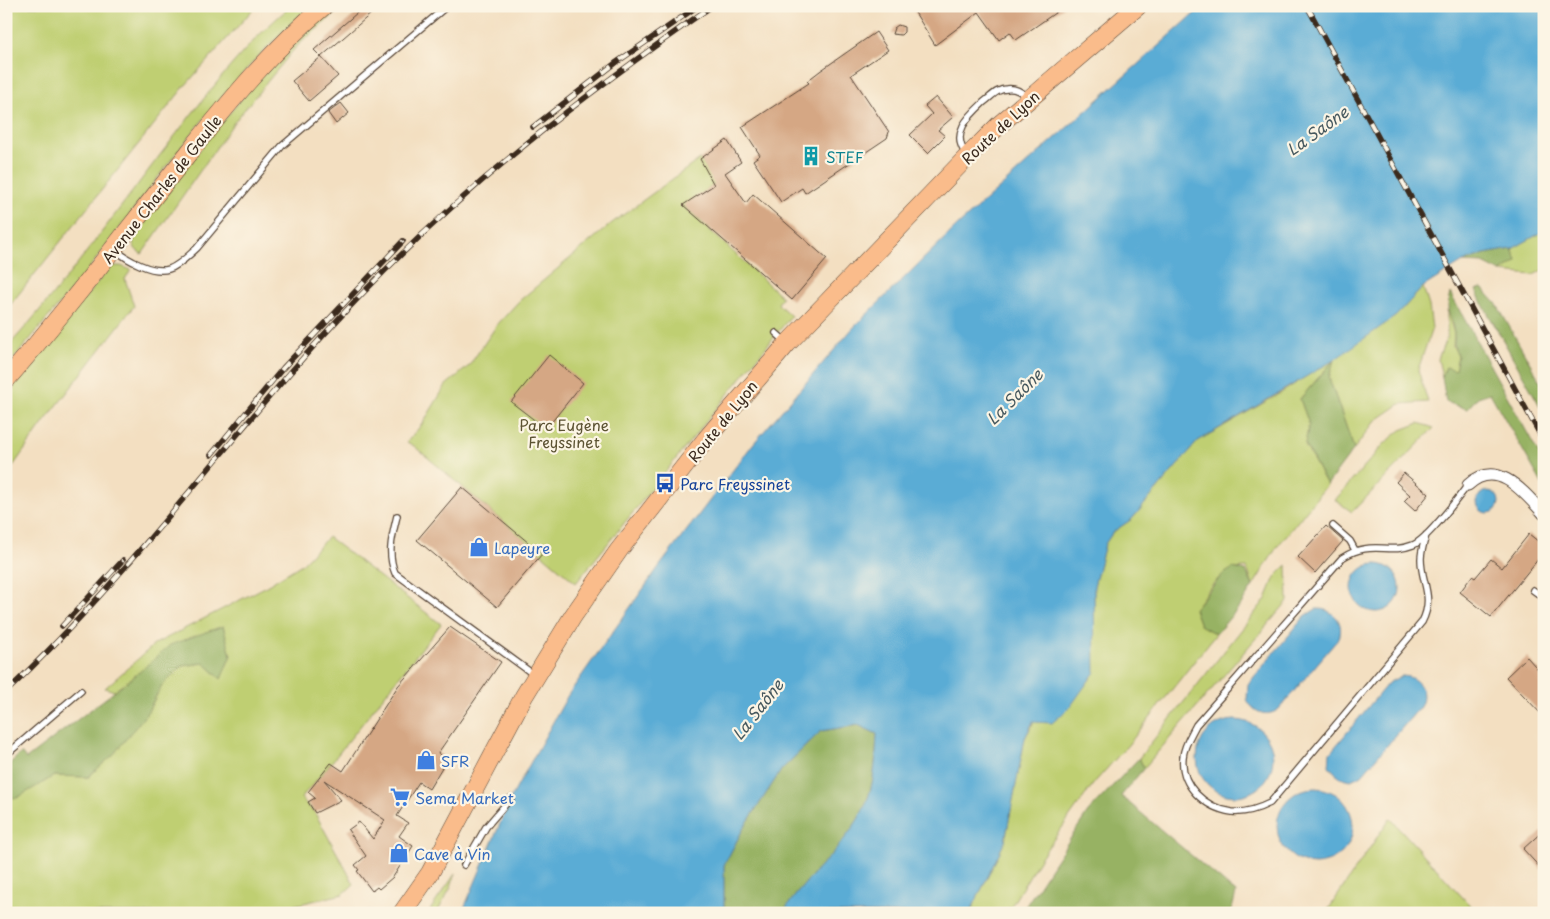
<svg xmlns="http://www.w3.org/2000/svg" width="1550" height="919" viewBox="0 0 1550 919" font-family="'Playpen Sans',sans-serif">
<style>
.green{fill:#bfcf72;stroke:#7d7c48}
.forest{fill:#97b264;stroke:#696e41}
.water{fill:#5aacd5;stroke:#4a6b7a}
.building{fill:#d5a784}
.lines{fill:none;stroke-linecap:round;stroke-linejoin:round}
.lane-casing{stroke:#574536;stroke-width:8}
.street-casing{stroke:#574536;stroke-width:13}
.primary-casing{stroke:#574536;stroke-width:19}
.lane{stroke:#fff;stroke-width:5.5}
.street{stroke:#fff;stroke-width:11}
.primary{stroke:#fabc8b;stroke-width:18}
.rail-casing{stroke:#3b2a1e;stroke-width:5.5}
.rail{stroke:#fcf5e5;stroke-width:4;stroke-dasharray:11;stroke-linecap:butt}
.labels{text-anchor:middle;dominant-baseline:central;stroke-width:4.5;stroke-linejoin:round;paint-order:stroke}
.street-label{font-size:15px;fill:#3b2a1e;stroke:#fcf5e5}
.culture-label{font-size:15px;fill:#0d838f;stroke:#fcf5e5;text-anchor:start}
.park-label{font-size:15px;fill:#5c5333;stroke:#fcf5e5}
.transit-label{font-size:15px;fill:#164399;stroke:#fcf5e5;text-anchor:start}
.shop-label{font-size:15px;fill:#366cbe;stroke:#fcf5e5;text-anchor:start}
.water-label{font-size:16px;font-style:italic;fill:#46585e;stroke:#fcf5e5}
</style>
<rect width="100%" height="100%" fill="#fcf5e5"/>
<filter id="ink" filterUnits="userSpaceOnUse"><feTurbulence type="fractalNoise" baseFrequency=".02" numOctaves="2"/><feDisplacementMap in="SourceGraphic" scale="10" xChannelSelector="R" yChannelSelector="G"/><feConvolveMatrix kernelMatrix="1 2 1 2 8 2 1 2 1" color-interpolation-filters="sRGB"/></filter>
<filter id="wash" filterUnits="userSpaceOnUse"><feTurbulence type="fractalNoise" baseFrequency=".0096" numOctaves="4" result="noise"/><feDisplacementMap in="SourceGraphic" scale="20" xChannelSelector="R" yChannelSelector="G"/><feGaussianBlur stdDeviation="1.12" result="paint"/><feColorMatrix in="noise" values="0 0 0 0 0 0 0 0 0 0 0 0 0 0 0 0 0 1.4 0 .05"/><feComposite in="paint" operator="in"/></filter>
<g filter="url(#wash)">
<rect width="100%" height="100%" fill="#f3dfc1"/>
<!-- green -->
<g class="green">
<path d="M6,6H256L184,87L6,310Z"/>
<path d="M291,6H311C235,72 176,153 116,233C82,279 43,323 6,368V349C68,281 121,205 177,133C212,88 247,42 291,6Z"/>
<path d="M332,6H344L296,47L235,121L142,254C135,250 133,247 133,238C194,157 255,73 332,6Z"/>
<path d="M700,159L715,184L684,206L782,297L778,304L791,316L576,583L414,446L407,442L423,423L446,385L469,366L497,325L519,301L612,223Z"/>
<path d="M1544,231V270L1533,275L1501,272L1517,261L1512,249Z"/>
<path d="M113,266H121L131,270L125,279L134,306L45,421L6,476V391L107,271Z"/>
<path d="M1423,287L1429,306L1432,328L1418,370L1428,402L1400,404L1375,421L1354,449L1329,378L1333,361L1300,399L1309,424L1305,445L1327,485L1277,547L1253,586L1247,568C1219,568 1210,589 1194,609L1200,625L1216,634L1128,745L1094,783L1041,857L1007,913H970L1005,841L1025,738L1094,615V586L1105,544L1113,532L1132,519L1198,441L1284,391L1396,316Z"/>
<path d="M1447,310L1454,334L1453,346L1458,356L1455,371L1446,367L1442,377L1438,359L1447,336Z"/>
<path d="M1419,423L1434,428L1352,512L1335,500L1384,444L1401,430Z"/>
<path d="M328,537L441,624L331,763L301,798L315,813L354,884L343,894L273,910L272,913H6V797H17L54,776L89,777L147,713L162,685L182,666L204,663L221,678L231,655L223,626L136,675L114,691L105,688L155,644L263,588L302,564Z"/>
<path d="M1287,565L1288,601L1144,768L1139,758L1266,599L1275,577Z"/>
<path d="M1390,818L1477,913H1326Z"/>
<path d="M455,874L451,887L437,913H428Z"/>
</g>
<!-- forest -->
<g class="forest">
<path d="M1512,249L1517,261L1501,272L1483,263L1463,262L1484,254Z"/>
<path d="M1482,288L1496,303L1544,388V413L1481,301L1476,290Z"/>
<path d="M1450,293L1544,463V487L1490,393L1478,397L1467,409L1446,402L1442,377L1446,367L1455,370L1458,356C1452,344 1455,345 1454,333C1451,313 1445,316 1450,293Z"/>
<path d="M1334,360L1329,378L1354,449L1327,485L1305,444L1309,424L1300,399Z"/>
<path d="M1233,568L1246,571L1253,586L1240,606L1216,634L1200,625L1194,609L1222,575Z"/>
<path d="M223,626L231,655L221,679L204,663L182,666L162,685L147,713L113,755L88,777L54,776L17,798L6,797V767L21,753L26,759L136,675L170,645Z"/>
<path d="M858,725L877,734C876,755 875,776 869,795C854,842 808,872 783,913H724V865L743,829L782,769L821,731Z"/>
<path d="M1139,758L1144,768L1121,796L1236,893L1231,913H1021L1088,812Z"/>
</g>
<!-- water -->
<g class="water">
<path d="M1203,6H1544V231L1512,249L1484,254L1463,262L1423,287L1396,316L1334,360L1198,441L1132,519L1113,532L1105,544L1094,586L1095,672L1070,707L1052,723L1033,722L1025,738L1005,841L970,913H783C808,872 854,842 869,795C875,776 876,755 877,734L858,725L821,731L782,769L743,829L724,865V913H462L511,798L568,695L658,568L753,444L853,328L957,226Z"/>
<circle cx="1488" cy="502" r="11"/>
<circle cx="1376" cy="588" r="24"/>
<path d="M1316,609C1333,608 1345,622 1339,638L1279,709C1267,718 1253,713 1247,699L1248,684L1305,616Z"/>
<path d="M1401,676C1419,676 1428,692 1420,707L1362,775L1351,780L1339,777L1329,766L1330,753L1388,683Z"/>
<circle cx="1235" cy="758" r="38"/>
<circle cx="1315" cy="826" r="38"/>
</g>
<g id="blocks">
<!-- building -->
<g class="building">
<path d="M365,6H380L321,57L338,76L309,101L292,81L321,57L314,50Z"/>
<path d="M911,6H1065L1016,40L1010,32L999,40L979,12L935,45Z"/>
<path d="M898,25L904,27V32L901,35L892,34L894,28Z"/>
<path d="M876,32L888,50L851,75L889,132L887,138L805,193L802,188L781,202L753,160L760,155L742,127L809,83L807,81L820,71Z"/>
<path d="M936,97L953,117L938,130L945,136L928,153L910,135L932,114L925,106Z"/>
<path d="M341,103L349,113L336,124L328,113Z"/>
<path d="M727,140L741,162L725,173L746,203L753,194L827,259L792,300L683,205L714,185L700,159Z"/>
<path d="M549,355L583,383L546,429L511,402Z"/>
<path d="M1404,473L1429,494L1415,511L1404,501L1410,495L1396,482Z"/>
<path d="M462,487L542,554L497,607L417,540Z"/>
<path d="M1326,526L1343,541L1315,573L1298,557Z"/>
<path d="M1529,534L1544,546V552L1491,617L1460,592L1472,576L1475,578L1491,559L1502,568Z"/>
<path d="M450,627L501,662L438,753L447,759L429,789L419,782L397,816L408,823L399,836L413,846L393,877L379,889L377,887L372,891L357,871L359,870L355,865L366,856L348,830L359,822L373,839L385,820L324,780L341,800L315,813L308,802L315,798L308,792L331,763L343,771L398,686Z"/>
<path d="M1527,657L1544,676V717L1506,677Z"/>
<path d="M1544,830V872L1523,849Z"/>
</g>
</g>
</g>
<g filter="url(#ink)">
<use href="#blocks" fill-opacity="0" stroke="#574536" stroke-width="1"/>
<g class="lines">
<defs>
<g id="lane">
<path d="M966,154C950,133 969,116 984,102C992,96 997,89 1007,89C1016,88 1021,92 1028,97"/>
<path d="M116,250C127,260 153,274 169,269C179,266 189,255 197,248L282,146L447,6"/>
<path d="M776,333L786,342"/>
<path d="M397,516C392,537 387,553 395,573L533,674"/>
<path d="M1333,526L1350,541L1355,550"/>
<path d="M1426,535C1424,543 1421,551 1421,559C1421,583 1435,596 1422,622L1270,803C1258,809 1245,813 1232,812C1205,808 1180,786 1183,757C1184,745 1191,735 1196,725L1342,558C1371,539 1388,555 1413,545C1428,539 1457,499 1468,485"/>
<path d="M1533,590L1544,598"/>
<path d="M6,755L81,691"/>
<path d="M464,865L486,827L511,798"/>
</g>
<path id="street" d="M1468,485C1497,458 1523,491 1544,514"/>
<g id="primary">
<path d="M6,380C70,307 127,230 187,155C229,102 272,50 324,6"/>
<path d="M402,913L430,873L524,696L573,616L619,550L706,439L787,344L968,156L1000,124L1138,6"/>
</g>
</defs>
<!-- lane casing -->
<use href="#lane" class="lane-casing"/>
<!-- street casing -->
<use href="#street" class="street-casing"/>
<!-- primary casing -->
<use href="#primary" class="primary-casing"/>
<!-- lane -->
<use href="#lane" class="lane"/>
<!-- street -->
<use href="#street" class="street"/>
<!-- primary -->
<use href="#primary" class="primary"/>
<defs>
<g id="rail">
<path d="M1307,6L1544,442"/>
<path d="M533,127L617,62L698,6"/>
<path d="M211,455L283,368L403,241"/>
<path d="M62,626L123,560"/>
<path d="M6,692C136,570 237,424 360,296C467,184 585,94 712,6"/>
</g>
</defs>
<!-- rail casing -->
<use href="#rail" class="rail-casing"/>
<!-- rail -->
<use href="#rail" class="rail"/>
</g>
</g>
<!-- icons -->
<defs>
<symbol id="building-bare" viewBox="-9 -9 18 18"><path d="M-4-6H4V6H1V3H-1V6H-4ZM-2.5-4.3h1.7v1.8h-1.7ZM.8-4.3h1.7v1.8H.8ZM-2.5-1h1.7V.8h-1.7ZM.8-1h1.7V.8H.8Z" fill="#0f9aa8" stroke="#fcf5e5" stroke-width="2.5" paint-order="stroke"/></symbol>
<symbol id="bus-bare" viewBox="-9 -9 18 18"><path d="M-5-6H5V4H4V6H2V4H-2V6H-4V4H-5ZM-3.5-4V0h7V-4ZM-3.5 1.2v1.5H-2V1.2ZM2 1.2v1.5H3.5V1.2Z" fill="#1a4fb4" stroke="#fcf5e5" stroke-width="2.5" paint-order="stroke"/></symbol>
<symbol id="shop-bare" viewBox="-9 -9 18 18"><path d="M-5-2.5h2.3a2.7 3.5 0 0 1 5.4 0H5L5.5 6h-11ZM-1.5-2.5h3a1.5 2.3 0 0 0-3 0Z" fill="#3f7fe0" stroke="#fcf5e5" stroke-width="2.5" paint-order="stroke"/></symbol>
<symbol id="supermarket-bare" viewBox="-9 -9 18 18"><path d="M-6-5.5h2.5l.6 2H6L4.5 2H-2.5L-4.4-4H-6ZM-1.5 3.2a1.3 1.3 0 1 0 .1 0ZM3 3.2a1.3 1.3 0 1 0 .1 0Z" fill="#3f7fe0" stroke="#fcf5e5" stroke-width="2.5" paint-order="stroke"/></symbol>
</defs>
<g fill-rule="evenodd">
<use href="#building-bare" x="797" y="142" width="28" height="28"/>
<use href="#bus-bare" x="651" y="469" width="28" height="28"/>
<use href="#shop-bare" x="465" y="533" width="28" height="28"/>
<use href="#shop-bare" x="412" y="746" width="28" height="28"/>
<use href="#supermarket-bare" x="386" y="783" width="28" height="28"/>
<use href="#shop-bare" x="385" y="839" width="28" height="28"/>
</g>
<g class="labels">
<!-- street labels -->
<g class="street-label">
<text transform="translate(1000 127) rotate(-43)">Route de Lyon</text>
<text transform="translate(161 189) rotate(-52)">Avenue Charles de Gaulle</text>
<text transform="translate(722 421) rotate(-51)">Route de Lyon</text>
</g>
<!-- culture labels -->
<g class="culture-label">
<text x="826" y="156">STEF</text>
</g>
<!-- park labels -->
<g class="park-label">
<text x="564" y="424">Parc Eugène<tspan x="564" dy="17">Freyssinet</tspan></text>
</g>
<!-- transit labels -->
<g class="transit-label">
<text x="680" y="483">Parc Freyssinet</text>
</g>
<!-- shop labels -->
<g class="shop-label">
<text x="494" y="547">Lapeyre</text>
<text x="441" y="760">SFR</text>
<text x="415" y="797">Sema Market</text>
<text x="414" y="853">Cave à Vin</text>
</g>
<!-- water labels -->
<g class="water-label">
<text transform="translate(1317 130) rotate(-36)">La Saône</text>
<text transform="translate(1014 396) rotate(-45)">La Saône</text>
<text transform="translate(757 709) rotate(-52)">La Saône</text>
</g>
</g>
<!-- margin -->
<rect width="1550" height="919" fill="none" stroke="#fcf5e5" stroke-width="25"/>
</svg>
